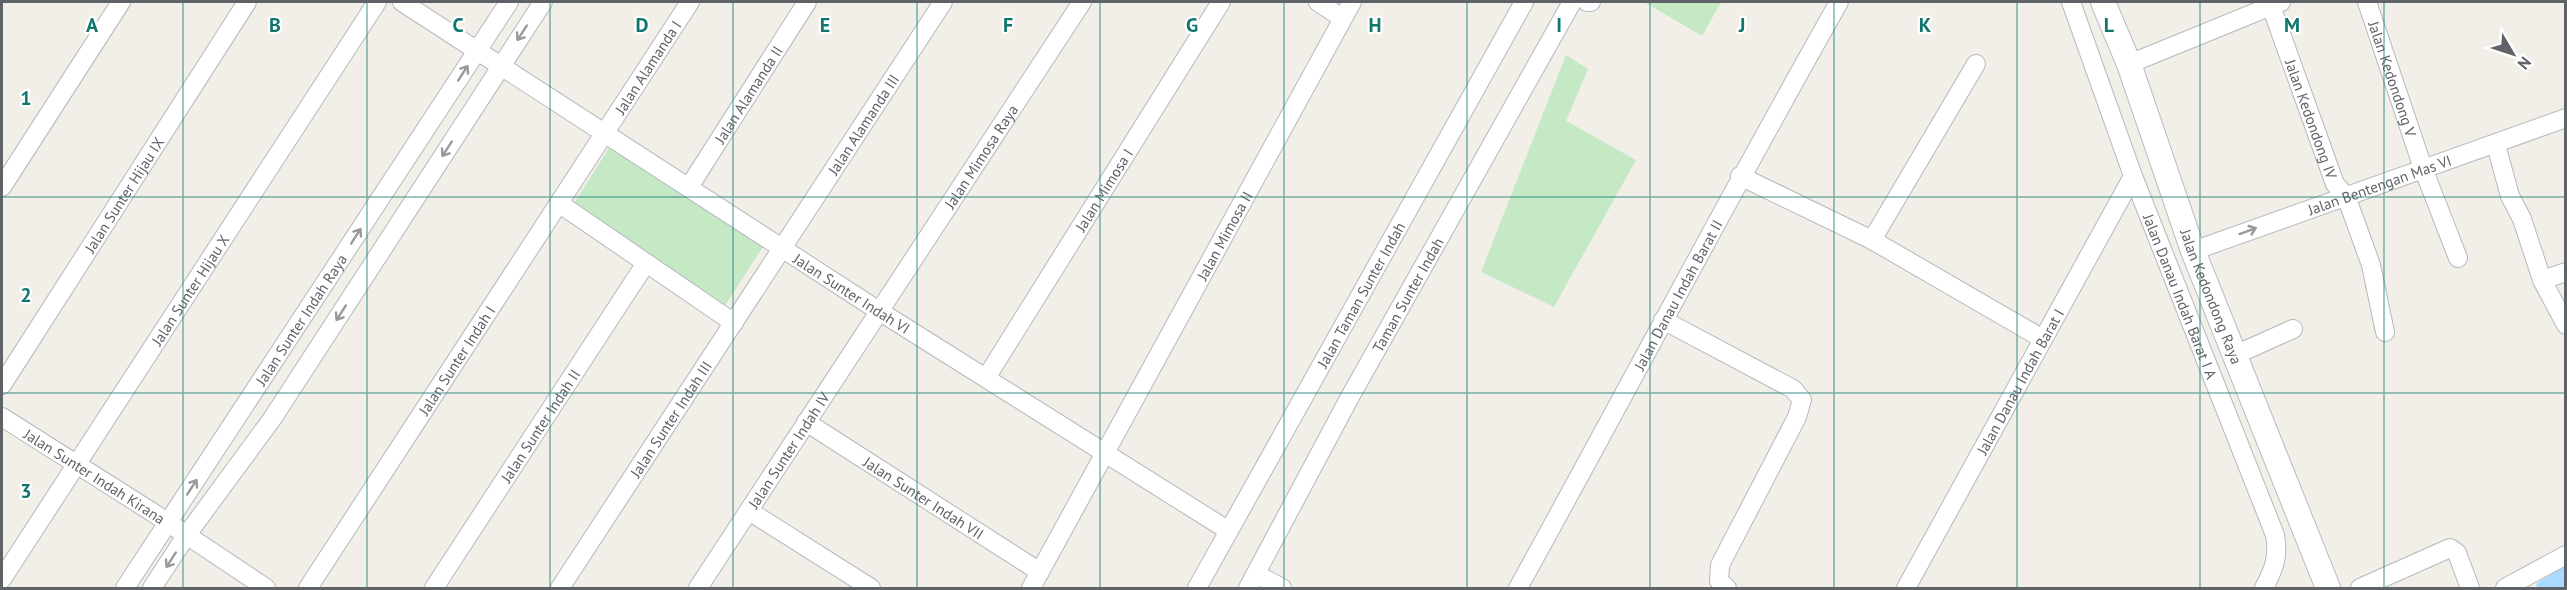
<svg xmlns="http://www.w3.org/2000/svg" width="2567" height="590" viewBox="0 0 2567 590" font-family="'PT Sans',sans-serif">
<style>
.green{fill:#c5e8c5}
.water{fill:#aadaff}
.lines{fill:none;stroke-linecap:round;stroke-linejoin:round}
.street-casing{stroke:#b5b8bc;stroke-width:20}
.secondary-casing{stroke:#b6babf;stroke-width:26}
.street{stroke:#fff;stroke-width:18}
.secondary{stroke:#fff;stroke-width:24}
.oneway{stroke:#979a9d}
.grid{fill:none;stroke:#0f766e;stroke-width:1.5;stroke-opacity:0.55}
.labels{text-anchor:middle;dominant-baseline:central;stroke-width:4.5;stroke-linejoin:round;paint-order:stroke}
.street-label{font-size:15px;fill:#5f6368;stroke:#fff}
.grid-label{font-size:20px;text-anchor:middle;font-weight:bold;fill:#0f766e;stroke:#fff;stroke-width:4.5;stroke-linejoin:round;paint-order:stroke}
</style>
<rect width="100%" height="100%" fill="#f1efe8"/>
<!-- green -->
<g class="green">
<path d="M1644,2H1721L1702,36Z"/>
<path d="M1566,55L1588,69L1566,121L1636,160L1554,307L1481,272Z"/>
<path d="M609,148L766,242L724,307L573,205Z"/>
</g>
<!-- water -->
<path class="water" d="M2565,565V588H2538L2536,584Z"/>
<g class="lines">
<defs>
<g id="street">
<path id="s1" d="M402,2L879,311L1229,531"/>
<path d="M1318,2L1342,18"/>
<path d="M1587,2H1591"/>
<path id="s2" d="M2071,2L2133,176L2275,535C2279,556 2274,569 2264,588"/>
<path id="s3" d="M2367,2L2423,168L2458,258"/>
<path id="s4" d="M2271,6L2335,184L2346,196L2371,265L2385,332"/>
<path d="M2129,64L2281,2"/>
<path d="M2496,145L2510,196L2522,219L2542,280L2566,325"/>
<path d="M1740,176L1872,240L2043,339"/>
<path d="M2,187L121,2"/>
<path id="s5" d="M689,187L807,2"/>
<path d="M560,204L734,323"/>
<path d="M1872,240L1976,64"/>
<path id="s6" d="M2193,251L2566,118"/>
<path d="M2542,280L2566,272"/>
<path d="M1663,320L1793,389L1802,400L1797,417L1720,565L1719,581L1727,588"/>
<path d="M2235,355L2293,329"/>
<path id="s7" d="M986,378L1221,2"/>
<path id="s8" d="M2,385L247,2"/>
<path id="s9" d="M2,417L152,512L266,588"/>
<path id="s10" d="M806,422L1040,572"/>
<path d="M749,511L871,588"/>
<path d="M1256,574L1282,588"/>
<path id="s11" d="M2,579L377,2"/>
<path id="s12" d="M125,588L509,2"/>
<path d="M152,588L186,536L272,419L543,2"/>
<path id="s13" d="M308,588L690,2"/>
<path id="s14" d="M434,588L646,263"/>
<path id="s15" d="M560,588L943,2"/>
<path id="s16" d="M698,588L1082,2"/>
<path id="s17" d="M1031,588L1352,2"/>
<path id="s18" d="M1197,588L1524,2"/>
<path id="s19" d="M1248,588L1351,395L1572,2"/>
<path id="s20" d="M1518,588C1626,393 1729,196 1839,2"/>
<path id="s21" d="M1906,588L2133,176"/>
<path d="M2360,588L2450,548L2457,553L2470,588"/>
<path d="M2505,588L2566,555"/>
</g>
<g id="secondary">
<path id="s22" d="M2103,2L2129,64L2193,251L2328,588"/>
</g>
</defs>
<!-- street casing -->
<use href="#street" class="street-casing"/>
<!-- secondary casing -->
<use href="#secondary" class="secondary-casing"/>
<!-- street -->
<use href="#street" class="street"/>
<!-- secondary -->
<use href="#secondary" class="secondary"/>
</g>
<!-- one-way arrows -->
<defs><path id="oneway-shaft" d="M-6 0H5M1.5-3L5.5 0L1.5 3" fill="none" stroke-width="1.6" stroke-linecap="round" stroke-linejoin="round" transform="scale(1.5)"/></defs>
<g class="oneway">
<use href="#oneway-shaft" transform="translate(522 33) rotate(123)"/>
<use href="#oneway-shaft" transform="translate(463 73) rotate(-57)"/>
<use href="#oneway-shaft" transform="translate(447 149) rotate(123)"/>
<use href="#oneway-shaft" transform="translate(2248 231) rotate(-20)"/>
<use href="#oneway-shaft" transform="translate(356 236) rotate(-57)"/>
<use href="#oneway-shaft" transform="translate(341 313) rotate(123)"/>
<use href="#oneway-shaft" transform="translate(192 487) rotate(-57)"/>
<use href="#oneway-shaft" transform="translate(171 560) rotate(123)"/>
</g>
<!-- grid -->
<path class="grid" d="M183,2V588M367,2V588M550,2V588M733,2V588M917,2V588M1100,2V588M1284,2V588M1467,2V588M1650,2V588M1834,2V588M2017,2V588M2200,2V588M2384,2V588M2,197H2566M2,393H2566"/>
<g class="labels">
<!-- street labels -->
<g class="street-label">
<text stroke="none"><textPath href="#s13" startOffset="622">Jalan Alamanda I</textPath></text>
<text stroke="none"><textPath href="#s3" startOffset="81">Jalan Kedondong V</textPath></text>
<text stroke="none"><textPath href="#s5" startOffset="110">Jalan Alamanda II</textPath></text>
<text stroke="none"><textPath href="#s4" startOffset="120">Jalan Kedondong IV</textPath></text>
<text stroke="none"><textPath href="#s15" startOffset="554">Jalan Alamanda III</textPath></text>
<text stroke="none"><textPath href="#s16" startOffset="516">Jalan Mimosa Raya</textPath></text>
<text stroke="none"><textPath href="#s6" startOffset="198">Jalan Bentengan Mas VI</textPath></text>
<text stroke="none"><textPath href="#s7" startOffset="222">Jalan Mimosa I</textPath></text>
<text stroke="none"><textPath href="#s8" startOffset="226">Jalan Sunter Hijau IX</textPath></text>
<text stroke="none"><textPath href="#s17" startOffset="402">Jalan Mimosa II</textPath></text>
<text stroke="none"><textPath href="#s11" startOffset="345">Jalan Sunter Hijau X</textPath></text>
<text stroke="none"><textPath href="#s1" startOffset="536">Jalan Sunter Indah VI</textPath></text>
<text stroke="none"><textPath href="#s19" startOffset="334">Taman Sunter Indah</textPath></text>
<text stroke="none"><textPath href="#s20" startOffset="334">Jalan Danau Indah Barat II</textPath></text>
<text stroke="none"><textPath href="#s18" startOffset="336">Jalan Taman Sunter Indah</textPath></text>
<text stroke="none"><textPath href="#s2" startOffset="314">Jalan Danau Indah Barat I A</textPath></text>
<text stroke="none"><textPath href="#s22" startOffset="314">Jalan Kedondong Raya</textPath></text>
<text stroke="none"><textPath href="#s12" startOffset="321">Jalan Sunter Indah Raya</textPath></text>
<text stroke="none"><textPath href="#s13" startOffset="272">Jalan Sunter Indah I</textPath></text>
<text stroke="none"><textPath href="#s21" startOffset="236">Jalan Danau Indah Barat I</textPath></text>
<text stroke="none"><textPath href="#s15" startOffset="202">Jalan Sunter Indah III</textPath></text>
<text stroke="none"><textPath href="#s14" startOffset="194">Jalan Sunter Indah II</textPath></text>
<text stroke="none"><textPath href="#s16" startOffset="165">Jalan Sunter Indah IV</textPath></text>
<text stroke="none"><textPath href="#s9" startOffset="110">Jalan Sunter Indah Kirana</textPath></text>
<text stroke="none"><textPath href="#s10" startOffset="140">Jalan Sunter Indah VII</textPath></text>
</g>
</g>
<g class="grid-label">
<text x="92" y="32">A</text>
<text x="275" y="32">B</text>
<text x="458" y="32">C</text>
<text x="642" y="32">D</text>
<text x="825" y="32">E</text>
<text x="1008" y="32">F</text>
<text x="1192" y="32">G</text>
<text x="1375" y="32">H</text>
<text x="1559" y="32">I</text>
<text x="1742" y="32">J</text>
<text x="1925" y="32">K</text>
<text x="2109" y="32">L</text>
<text x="2292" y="32">M</text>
<text x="26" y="105">1</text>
<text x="26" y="302">2</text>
<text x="26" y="498">3</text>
</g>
<!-- border -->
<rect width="2567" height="590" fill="none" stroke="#5f6368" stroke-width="6"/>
<!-- north arrow -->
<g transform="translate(2513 54) rotate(129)" stroke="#ffffff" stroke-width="4.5" paint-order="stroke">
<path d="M0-4.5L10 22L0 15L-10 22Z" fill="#5f6368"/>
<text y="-9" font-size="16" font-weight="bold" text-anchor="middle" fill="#5f6368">N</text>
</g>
</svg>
